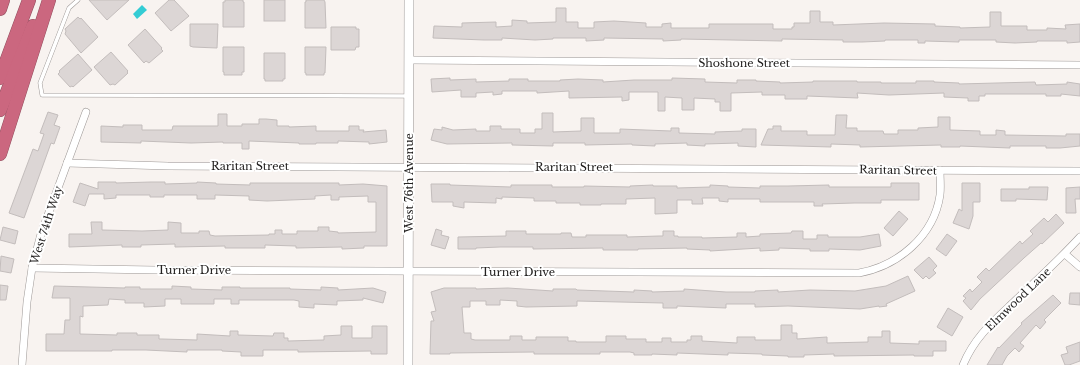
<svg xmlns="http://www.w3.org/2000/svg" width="1080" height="365" viewBox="0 0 1080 365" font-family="'Libre Baskerville',serif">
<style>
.water{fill:#34ccd4}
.building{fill:#dcd6d5;stroke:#c3bdbc}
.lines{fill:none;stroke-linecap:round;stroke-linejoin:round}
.service-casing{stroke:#9c9795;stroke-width:4.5}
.minor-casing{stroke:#9c9795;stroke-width:8}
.tertiary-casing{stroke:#9c9795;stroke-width:10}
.motorway-casing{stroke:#904e5e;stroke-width:14}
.service{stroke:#fff;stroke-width:3.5}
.minor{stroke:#fff;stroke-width:7}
.tertiary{stroke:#fff;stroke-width:9}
.motorway{stroke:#cb677f;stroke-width:13}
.labels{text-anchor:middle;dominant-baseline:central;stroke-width:4;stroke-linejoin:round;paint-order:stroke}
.street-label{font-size:11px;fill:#232120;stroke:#fff}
</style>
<rect width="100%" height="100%" fill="#f8f3f0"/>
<!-- water -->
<path class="water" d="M142,5L147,10L137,19L133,14Z"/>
<!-- building -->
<g class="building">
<path d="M89,0H129L107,20Z"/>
<path d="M169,0H174L189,16L171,31L155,13Z"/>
<path d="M225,0H243V2H244V27H223V2H225Z"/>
<rect x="264" y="0" width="21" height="21"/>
<path d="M306,0H324L325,2L326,28H305V2H306Z"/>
<path d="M556,8H566V22H578V28H594V22L614,21L646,23V27H662V24L671,23V28H709V24H773V29H792V27H794V23H810V11H820V22H833V25L884,23L935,24V26L960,27V28L990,27V12H1001V26H1027V30H1047V28L1066,29L1065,25L1080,24V42L1067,43V41H1037V42L1015,43L996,42V40H959V42L925,41V43H918V40H885V41L862,42H843V40L782,39V41L681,39V40L663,41V39L604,38V40L586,41V38H553V39L535,40L502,38V40H484L433,38L434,26L462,27V23L496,22V27L512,26V20L527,21V23L556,22Z"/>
<path d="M78,17L80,19L81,18L98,37L81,53L65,34L66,31L65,29Z"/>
<path d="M190,24H218L217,48L193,47L190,46Z"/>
<path d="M331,27H356V29H359V47H356L355,50H331Z"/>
<path d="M145,29L162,48L161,49L163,51L149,63L146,61L144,63L128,45Z"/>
<path d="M223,47H244V72H242V75H224V72H223Z"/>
<path d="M305,47H326L325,73H324V75H306V73H305Z"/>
<path d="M111,52L128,71L127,72L128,73L115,85L113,84L110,85L94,67Z"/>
<path d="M264,53H285V79H283V81H265V79H264Z"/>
<path d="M78,54L92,70L73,87L72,86L70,87L58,74L60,72L59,71Z"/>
<path d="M450,78V80L476,79V82L509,81V79H528V81H560V80L578,79L603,80V82L634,80H672V78L705,79V82L737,83V80H756V81L780,82V83L813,82V81H857V82H881V83H916V81H934V82L959,83V84L1035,82L1036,85L1067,84V82L1080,84V96L1061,94V96H1046V94H985V96H979V101H968V98L944,97V93L889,95L857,93L858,98L807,96V99H785V95H762V92L731,93V111H720V102H715V99L694,98V110H682V98L665,97V111H658V92H629V100L622,101V97L569,98V91L537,93V91H502V94L493,95V92L476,93V97H461V90L432,92L431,79Z"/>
<path d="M48,112L58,115L54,125L60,127L54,144L51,143L24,218L9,213L33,149L38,151L44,134L40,133Z"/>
<path d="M542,113H553V132L581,131V118H594V133H620V129L671,131V128H679V133L715,134V132L742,131V129H756V147L738,146V143L705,144V146L687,145V143L655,144V146L632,145V144L585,145V143H553V146L512,145V143L447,144L431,140L434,129L442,130V127L453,130L476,129V131H490V126H501V129H520V133H535V129H542Z"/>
<path d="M218,114H227V126H242V124H259V119H266L277,120V126H289V127L316,126V131H349V126H359V130H364L363,132L386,130L387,142L369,144V142L338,141V143H316V144H299V143L249,141V149H242V143H223V142L191,143L141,141V143L101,142V126L123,127V125H142V130H172L173,126H218Z"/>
<path d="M836,115H847L846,128H857V131H883L884,134H898V130H918V128L938,127V117H950V130L980,131V135H996V130L1005,131V135L1066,136V134H1080V146L1060,148H1046V146H1010V148L960,146V147H941V145L860,147V145L831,144V147L761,145L768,129H773V126H781V131H807V135H835Z"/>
<path d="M98,182H116V183L151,182H165V184L197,183V182L216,183V184L250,185V183H339V185L363,184L387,186V246H364V248L342,249V247L296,248V246L265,245V248H225V246L175,247V244L141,245V247H122V245L69,247V234H92L91,222H102V230L142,231L168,230V222L181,223V233H199V231H209L210,235L215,236L269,235V234H275V230H282V234H297V231H318V227H329V231L338,232V233L376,232V202H368V196L339,197V200H331V195L315,196V199L267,201L249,200V196L215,195V199H197V195H164V197H150V195H116V198L104,199V194H89L85,206L73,202L80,183L98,189Z"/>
<path d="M891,183H919V200H881V203H854L822,204L823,206H814V202H760V199H728V202L719,201V198H702L703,204H692V200H677V213L655,214V198L626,199V204H601V205H580V203H556V201H534V198L502,197V199L496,198V203L464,202V208L453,206V202H432L431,184H450V185L511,187V185H552V187H584V186L630,187V186L653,185V186H677V188L710,187V185L728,186V187L760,188V186H788L829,185V187H891Z"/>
<path d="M962,183H980V202H973V216L969,229L953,223L959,209L962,211Z"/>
<path d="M1029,187H1048L1047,200L1016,199V201H1001V189H1029Z"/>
<path d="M1080,187V199H1075L1076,213H1066V188Z"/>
<path d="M899,211L908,219L893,236L884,228Z"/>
<path d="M1056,214L1064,223L1042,244L1041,243L1024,258L980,299L971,310L963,301L966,298L963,296L970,289L972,292L982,282L977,277L986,268L989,271L1020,241L1022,244L1033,234L1030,231L1044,218L1048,222Z"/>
<path d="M3,227L18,231L15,244L0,240Z"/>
<path d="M436,229L442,231L441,235L449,237L445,249L431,245Z"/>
<path d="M506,231H526V234H561V233H571L572,237H586V235H627V237L659,236H663V231H674V236H678V237H702V238L737,237V233H746V237L760,236V234L791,233L792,231H803V239H817V235H828V237H860L879,234L881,246L860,250L829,249V251H810V249L779,248V250L760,251V248L710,251V250L687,249V248L638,249V250H603V248L533,249V247H500L476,248V249H458V237L506,236Z"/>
<path d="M947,234L957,241L946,256L936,249Z"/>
<path d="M1,256L14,259L11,273L0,271Z"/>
<path d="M929,257L937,266L933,270L936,273L929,279L926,276L923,279L914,270Z"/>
<path d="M908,276L915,291L886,304L887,306L879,307V306L860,309L788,306L755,307V304H726V308L677,306V308H663V303L577,301V306L526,307L517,306V301L500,300V305H486V301H470V307H462L464,333H471V339L475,340H510V336H522V340H536V337H568V341H576V342H606V336H626V339H646V342H662V338H671V342H687V340H691V336H702V341L737,343V337H755V340H781V325H792V333H797V339L827,337V343L868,342V337H882V331H890V343L919,344V341H946V351H933V356H914V355L834,356V354L804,355V357H788V356L762,355V354L728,353V355L677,353V355L652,354V355H634V353L630,352H600V354H534V352L450,353V354H430L431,321H434L431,312L436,311L431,292L444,288H476V289L508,288L553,291V289H576L577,290L634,292V290L652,291V292L684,291V289L726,292H755V291L778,290V292L810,290L855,291L886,286Z"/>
<path d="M0,285L8,286L6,300H0Z"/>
<path d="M54,286L125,288V287H140V289H172V286L191,287V289L222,290V287H240V288H290V289L321,290V287L338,288V290L373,288L386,292L383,303L363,298V300L337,301V305L314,304V308L299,307V301L294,300H239V304H231V299H214V304H181V299H165V306L144,307V303H125V300L109,299L108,305L83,306V317L80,316V334L117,335V333H137V335H159V339H162L197,340V334L230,336V331H238V335L273,336L274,333H284V338H288V341L323,340H324V336L341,335V326H352V338H372V326H387V354H371V351L298,352V350H263V356H241V352L222,351V350H187V352L146,350H112V351H46V334H64L65,320H70V298H52Z"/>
<path d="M1070,293H1080V305L1069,304Z"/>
<path d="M1053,295L1061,303L1044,320L1046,322L1040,329L1036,325L1020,343L1024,346L1019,352L1015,348L1007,356L1002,365H987L998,347L999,348L1022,324L1021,323Z"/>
<path d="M948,308L963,317L952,336L937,327Z"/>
<path d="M1080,342V361L1069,365H1065L1061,355L1068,353L1066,347Z"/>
</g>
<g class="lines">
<defs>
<path id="service" d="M78,0L69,8L40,83L42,95L408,96"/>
<g id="minor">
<path d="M409,60L1080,65"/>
<path d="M67,163L168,166L1080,171"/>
<path d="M1065,254L1080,267"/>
<path d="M32,268L156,270L859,273C898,266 934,236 940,195C941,187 940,178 940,170"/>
<path d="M22,365L27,302L32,268L41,234L86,112"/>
<path d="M963,365C975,336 995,320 1017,299C1038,279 1060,259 1080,237"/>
</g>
<path id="tertiary" d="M408,365L409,0"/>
<g id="motorway">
<path d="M0,9L3,0"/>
<path d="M0,78L29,0"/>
<path d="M0,110L33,26"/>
<path d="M0,154L49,0"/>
</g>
</defs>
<!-- service casing -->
<use href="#service" class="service-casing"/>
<!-- minor casing -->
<use href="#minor" class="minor-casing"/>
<!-- tertiary casing -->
<use href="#tertiary" class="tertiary-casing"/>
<!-- motorway casing -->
<use href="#motorway" class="motorway-casing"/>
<!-- service -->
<use href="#service" class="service"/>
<!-- minor -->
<use href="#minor" class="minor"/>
<!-- tertiary -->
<use href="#tertiary" class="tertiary"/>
<!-- motorway -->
<use href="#motorway" class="motorway"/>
</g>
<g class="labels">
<!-- street labels -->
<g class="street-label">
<text x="744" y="63">Shoshone Street</text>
<text x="250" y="166">Raritan Street</text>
<text x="574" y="167">Raritan Street</text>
<text transform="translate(898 170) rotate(1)">Raritan Street</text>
<text transform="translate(409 183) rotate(-90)">West 76th Avenue</text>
<text transform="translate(46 225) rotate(-72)">West 74th Way</text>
<text x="194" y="270">Turner Drive</text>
<text x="518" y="272">Turner Drive</text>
<text transform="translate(1018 299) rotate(-44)">Elmwood Lane</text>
</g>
</g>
</svg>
